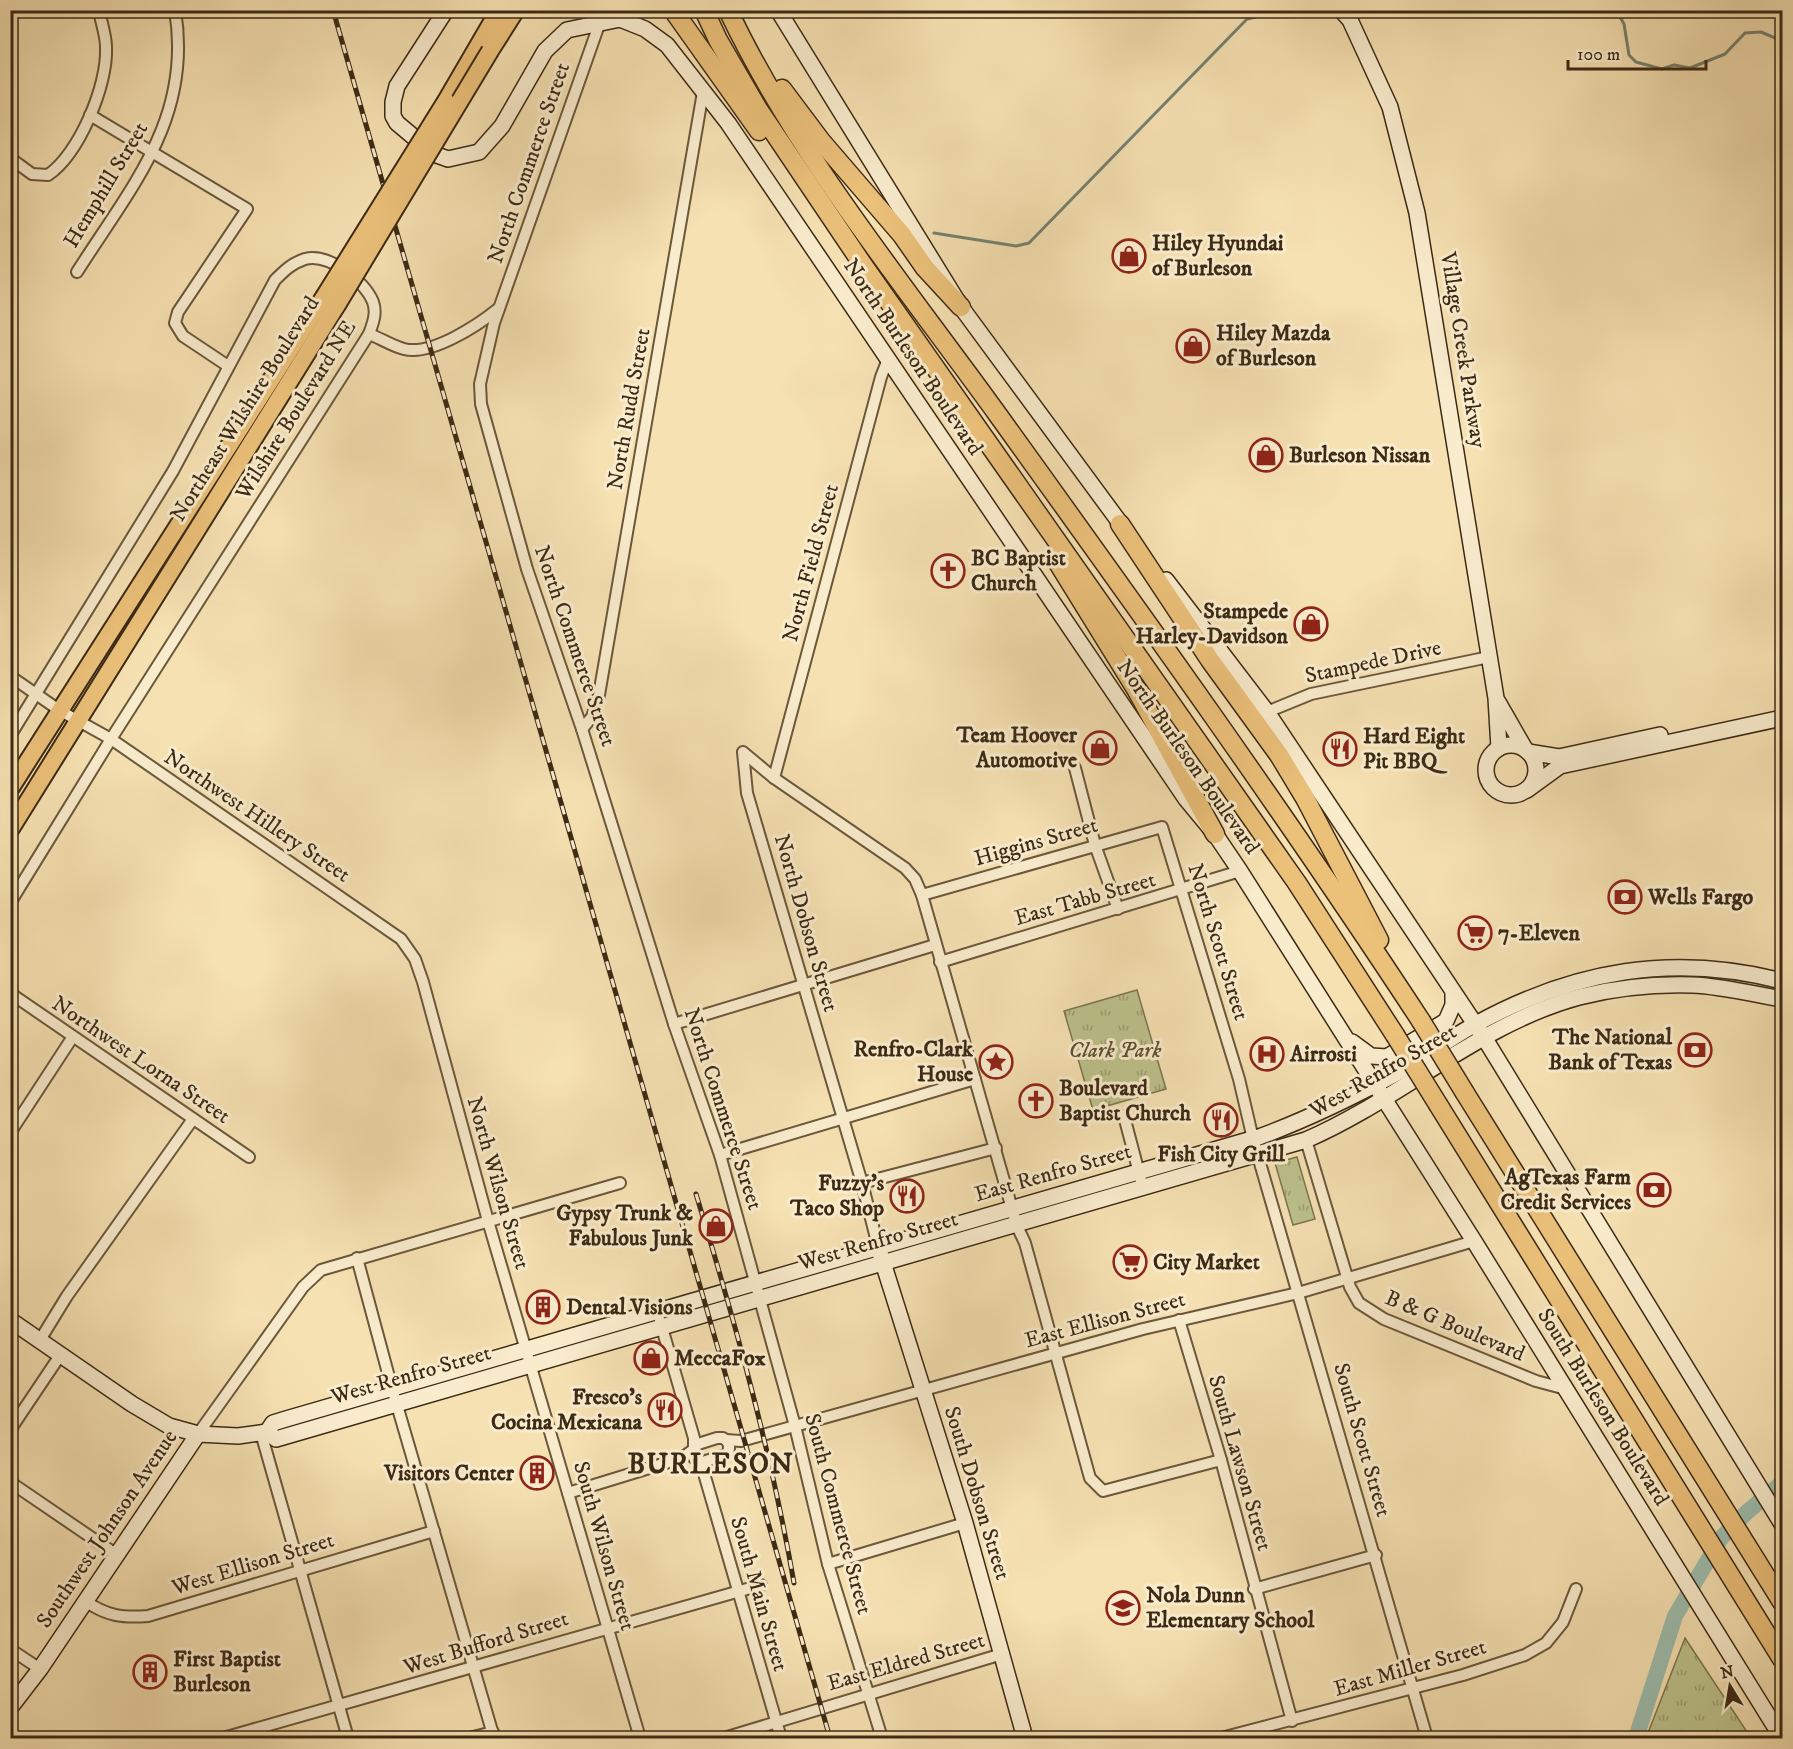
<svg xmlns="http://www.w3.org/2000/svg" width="1793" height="1749" viewBox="0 0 1793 1749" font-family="'IM FELL DW Pica',serif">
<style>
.grass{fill:url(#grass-tufts);stroke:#7c7650;stroke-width:1.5}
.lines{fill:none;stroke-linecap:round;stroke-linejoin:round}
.stream{stroke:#768271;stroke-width:3}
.river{stroke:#9dbdae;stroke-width:16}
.street-casing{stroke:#6a583c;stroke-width:14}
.secondary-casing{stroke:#3c2a15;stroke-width:18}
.primary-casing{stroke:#3c2a15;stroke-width:20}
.highway-casing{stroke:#3c2a15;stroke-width:21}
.street{stroke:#f9eccd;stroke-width:10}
.secondary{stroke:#f9eccd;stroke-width:15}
.primary{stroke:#ebc079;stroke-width:16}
.highway{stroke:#ebc079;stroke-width:18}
.rail-casing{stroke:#3c2a15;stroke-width:5}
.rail{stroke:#f9eccd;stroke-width:3;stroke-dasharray:9;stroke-linecap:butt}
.primary-bridge-casing{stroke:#3c2a15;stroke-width:20;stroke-linecap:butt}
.highway-bridge-casing{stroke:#3c2a15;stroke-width:21;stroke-linecap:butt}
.primary-bridge{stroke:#ebc079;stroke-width:16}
.highway-bridge{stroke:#ebc079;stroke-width:18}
.labels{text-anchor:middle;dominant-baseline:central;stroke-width:6;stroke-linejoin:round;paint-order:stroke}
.street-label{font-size:22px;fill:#3c2a15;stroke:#f9eccd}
.poi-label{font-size:22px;font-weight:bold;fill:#3c2a15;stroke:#f9eccd;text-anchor:start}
.park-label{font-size:22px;font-style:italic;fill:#5c5033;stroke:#f9eccd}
.district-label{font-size:28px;font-weight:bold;letter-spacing:1.5px;fill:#3c2a15;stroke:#f9eccd}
</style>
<defs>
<pattern id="grass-tufts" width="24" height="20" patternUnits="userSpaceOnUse" patternTransform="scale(1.5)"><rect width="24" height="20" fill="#bdc28c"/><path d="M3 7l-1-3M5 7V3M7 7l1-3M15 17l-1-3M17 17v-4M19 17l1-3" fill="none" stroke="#9b9e71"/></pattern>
</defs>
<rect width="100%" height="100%" fill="#f6e1b2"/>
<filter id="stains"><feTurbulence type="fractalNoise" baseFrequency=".00333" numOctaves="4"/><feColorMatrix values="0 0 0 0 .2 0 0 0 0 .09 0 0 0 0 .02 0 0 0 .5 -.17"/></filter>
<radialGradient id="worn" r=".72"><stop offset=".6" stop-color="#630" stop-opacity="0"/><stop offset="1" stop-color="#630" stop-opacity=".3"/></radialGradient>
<!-- grass -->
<g class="grass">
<path d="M1137,990L1166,1089L1093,1110L1064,1011Z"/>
<path d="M1297,1157L1315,1219L1293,1225L1275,1163Z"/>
<path d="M1685,1638L1751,1738H1646Z"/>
</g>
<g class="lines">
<!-- stream -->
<g class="stream">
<path d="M1616,10L1624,24L1629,55L1636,62L1662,69L1674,65L1690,68L1725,54L1745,33L1761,32L1782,41"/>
<path d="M934,233L1016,246L1029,243L1247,19L1256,17L1262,10"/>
</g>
<!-- river -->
<path class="river" d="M1636,1738L1675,1616L1721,1538L1747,1512L1782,1483"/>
<defs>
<g id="street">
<path d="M600,22L494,323L480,384L481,404L527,569L582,729L674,1024L720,1155L795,1426L828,1564L882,1738"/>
<path d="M90,115L247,209L178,312L175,323L183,336L228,366"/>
<path d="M10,158L32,174L48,175C79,154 108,85 106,47C106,35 101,22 99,10"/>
<path d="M77,272C131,187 193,118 175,10"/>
<path d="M369,334C380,338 392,346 404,349C432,356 478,325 498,309"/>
<path d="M10,676L59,710L111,739L401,939L415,959L423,982L488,1221L640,1738"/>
<path d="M1267,712L1311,694L1489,657"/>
<path d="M582,729L592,717L599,695L703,92"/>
<path d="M10,736L173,471L275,280C284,271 292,263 305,259C329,253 365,281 373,302C377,313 373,323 369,334L111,739L10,903"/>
<path d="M1075,768L1095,845L1118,909"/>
<path d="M774,778L881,377L888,359"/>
<path d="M922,895L1162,827L1239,1079L1253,1139L1427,1738"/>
<path d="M940,962L1240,871"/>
<path d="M10,993L249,1157"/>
<path d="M674,1024L935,945"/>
<path d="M1124,1116L1143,1188"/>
<path d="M10,1133L72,1038"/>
<path d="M1306,1140L1350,1287L1359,1303L1384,1319L1536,1381L1566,1389"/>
<path d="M720,1155L975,1079"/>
<path d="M862,1183L996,1148"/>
<path d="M878,1246L862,1183L747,793L743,752L774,778L905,868L915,879L922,895L1017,1226L1025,1243L1090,1478L1103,1491L1221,1460"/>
<path d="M357,1258L392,1388L494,1738"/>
<path d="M1179,1320L1221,1460L1292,1721"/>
<path d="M660,1321L694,1438V1448"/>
<path d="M40,1340L67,1296L193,1119"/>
<path d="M10,1430L61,1354"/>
<path d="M261,1433L348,1738"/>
<path d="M198,1434L303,1287L321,1270L620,1183"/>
<path d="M717,1438H723C730,1442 731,1449 726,1455L702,1462L694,1458L693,1450L698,1444Z"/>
<path d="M726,1440L741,1441L1143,1329L1298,1293L1474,1241"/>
<path d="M697,1461L703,1470L781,1738"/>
<path d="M10,1482L117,1555"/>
<path d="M568,1493L682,1458L693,1450"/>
<path d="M828,1564L965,1523"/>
<path d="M1254,1589L1376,1555"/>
<path d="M85,1601C107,1616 122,1618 148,1616L434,1531"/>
<path d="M10,1649L40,1669"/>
<path d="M223,1738L761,1585"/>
<path d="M469,1738L493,1732"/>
<path d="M724,1738L1002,1654"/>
<path d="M1221,1738L1463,1675L1525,1655L1546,1643L1563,1622L1576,1589"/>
</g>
<g id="secondary">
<path d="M446,10L397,86L393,102V116L397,123L434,154L448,159L479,152L502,126L545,51L567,30L620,19L645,29L667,45L728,123L1186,799L1215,834L1240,871L1474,1241L1782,1738"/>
<path d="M778,10L961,307L1126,531"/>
<path d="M1341,10L1350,20L1390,107L1417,213L1496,698L1499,748"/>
<path d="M1166,580L1267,712L1485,1039L1782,1524"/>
<path d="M1498,702L1525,749"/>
<circle cx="1511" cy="770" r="25"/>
<path d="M1528,752L1559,757L1660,735"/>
<path d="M1527,790L1560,766L1782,718"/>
<path d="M1352,1042L1371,1056L1387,1057L1446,1021L1453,1005V992"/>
<path d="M880,1253L965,1523L1025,1738"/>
<path d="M10,1320L132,1404L169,1426L198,1434L238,1436L267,1432L276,1439L1306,1140C1399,1100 1481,1023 1579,997C1615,988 1656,984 1692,985C1722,986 1753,994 1782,999"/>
<path d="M267,1432L273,1423L286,1419L1259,1137C1308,1119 1353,1097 1399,1072C1425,1057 1450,1038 1476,1024C1574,970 1674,953 1782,981"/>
<path d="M10,1708L40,1669L198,1434"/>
</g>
<g id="primary">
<path d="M490,51L516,10"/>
<path d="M446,101L499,10"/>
<path d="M10,789L324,297"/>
<path d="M10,830L337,305"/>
</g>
<g id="highway">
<path d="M673,10L759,131"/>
<path d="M704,10L718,40L758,109L861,262L1297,883L1395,1035"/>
<path d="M728,10C796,154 905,286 998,415C1142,615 1286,815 1421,1021"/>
<path d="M782,89L821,141L902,235L925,268L961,307"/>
<path d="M1120,524L1210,660L1279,755L1305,798L1379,940"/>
<path d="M1055,558L1136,689L1215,834"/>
<path d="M1465,1093L1782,1602"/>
<path d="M1439,1106L1782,1659"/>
</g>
</defs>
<!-- street casing -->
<use href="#street" class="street-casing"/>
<!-- secondary casing -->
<use href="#secondary" class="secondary-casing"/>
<!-- primary casing -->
<use href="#primary" class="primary-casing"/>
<!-- highway casing -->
<use href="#highway" class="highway-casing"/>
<!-- street -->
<use href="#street" class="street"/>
<!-- secondary -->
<use href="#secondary" class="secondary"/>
<!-- primary -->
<use href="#primary" class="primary"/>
<!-- highway -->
<use href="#highway" class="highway"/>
<defs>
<g id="rail">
<path d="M333,10L830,1738"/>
<path d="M696,1194C735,1322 771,1451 794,1583"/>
</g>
</defs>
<!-- rail casing -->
<use href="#rail" class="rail-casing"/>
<!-- rail -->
<use href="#rail" class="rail"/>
<defs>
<g id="primary-bridge">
<path d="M324,297L446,101"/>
<path d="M337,305L490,51"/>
</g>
<g id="highway-bridge">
<path d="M1421,1021L1465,1093"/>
<path d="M1395,1035L1439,1106"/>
</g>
</defs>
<!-- primary-bridge casing -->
<use href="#primary-bridge" class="primary-bridge-casing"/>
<!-- highway-bridge casing -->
<use href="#highway-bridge" class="highway-bridge-casing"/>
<!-- primary-bridge -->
<use href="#primary-bridge" class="primary-bridge"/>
<!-- highway-bridge -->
<use href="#highway-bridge" class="highway-bridge"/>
</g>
<!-- icons -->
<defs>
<symbol id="shop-ring" viewBox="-11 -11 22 22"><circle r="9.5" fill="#f9eccd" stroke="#8f2418" stroke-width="1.5"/><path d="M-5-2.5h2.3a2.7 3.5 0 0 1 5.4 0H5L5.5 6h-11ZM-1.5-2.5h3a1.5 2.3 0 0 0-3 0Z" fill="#8f2418"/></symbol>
<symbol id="church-ring" viewBox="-11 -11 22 22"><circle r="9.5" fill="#f9eccd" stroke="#8f2418" stroke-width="1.5"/><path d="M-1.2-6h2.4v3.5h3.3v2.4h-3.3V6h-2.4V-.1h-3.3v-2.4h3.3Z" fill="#8f2418"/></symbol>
<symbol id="restaurant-ring" viewBox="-11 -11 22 22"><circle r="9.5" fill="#f9eccd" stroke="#8f2418" stroke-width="1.5"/><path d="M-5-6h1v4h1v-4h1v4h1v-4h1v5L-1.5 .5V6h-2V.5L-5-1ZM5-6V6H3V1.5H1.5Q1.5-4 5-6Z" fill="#8f2418"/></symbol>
<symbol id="bank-ring" viewBox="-11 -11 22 22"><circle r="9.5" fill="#f9eccd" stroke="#8f2418" stroke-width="1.5"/><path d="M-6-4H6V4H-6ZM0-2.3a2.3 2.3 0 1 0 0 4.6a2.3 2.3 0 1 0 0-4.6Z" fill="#8f2418"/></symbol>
<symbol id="supermarket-ring" viewBox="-11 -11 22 22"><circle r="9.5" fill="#f9eccd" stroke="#8f2418" stroke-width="1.5"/><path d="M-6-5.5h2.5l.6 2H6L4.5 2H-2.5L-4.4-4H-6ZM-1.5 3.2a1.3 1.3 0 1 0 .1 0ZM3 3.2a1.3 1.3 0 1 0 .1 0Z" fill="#8f2418"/></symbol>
<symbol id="hospital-ring" viewBox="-11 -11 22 22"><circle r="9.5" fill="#f9eccd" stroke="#8f2418" stroke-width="1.5"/><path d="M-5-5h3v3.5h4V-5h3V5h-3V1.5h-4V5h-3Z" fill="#8f2418"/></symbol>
<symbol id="sight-ring" viewBox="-11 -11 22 22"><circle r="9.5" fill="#f9eccd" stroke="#8f2418" stroke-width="1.5"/><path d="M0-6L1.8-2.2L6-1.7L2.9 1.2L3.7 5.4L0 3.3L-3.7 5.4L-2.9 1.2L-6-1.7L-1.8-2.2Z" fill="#8f2418"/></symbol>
<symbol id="building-ring" viewBox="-11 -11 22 22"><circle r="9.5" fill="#f9eccd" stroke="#8f2418" stroke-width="1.5"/><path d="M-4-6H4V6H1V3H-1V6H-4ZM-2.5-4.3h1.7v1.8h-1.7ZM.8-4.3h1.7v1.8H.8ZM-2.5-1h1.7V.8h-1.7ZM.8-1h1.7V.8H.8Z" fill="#8f2418"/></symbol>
<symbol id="school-ring" viewBox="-11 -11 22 22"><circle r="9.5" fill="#f9eccd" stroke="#8f2418" stroke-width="1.5"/><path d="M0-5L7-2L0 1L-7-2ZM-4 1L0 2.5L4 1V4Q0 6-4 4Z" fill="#8f2418"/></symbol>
</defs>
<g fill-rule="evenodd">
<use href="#shop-ring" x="1110" y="237" width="38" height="38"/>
<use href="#shop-ring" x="1174" y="327" width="38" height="38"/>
<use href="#shop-ring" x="1247" y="436" width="38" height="38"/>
<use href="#church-ring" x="929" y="552" width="38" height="38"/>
<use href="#shop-ring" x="1292" y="605" width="38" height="38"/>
<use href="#shop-ring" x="1081" y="729" width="38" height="38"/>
<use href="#restaurant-ring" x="1321" y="730" width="38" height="38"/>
<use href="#bank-ring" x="1606" y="878" width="38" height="38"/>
<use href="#supermarket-ring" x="1456" y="914" width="38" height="38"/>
<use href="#bank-ring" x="1676" y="1031" width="38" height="38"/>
<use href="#hospital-ring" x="1248" y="1035" width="38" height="38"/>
<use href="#sight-ring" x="977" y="1043" width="38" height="38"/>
<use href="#church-ring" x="1017" y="1082" width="38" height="38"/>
<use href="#restaurant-ring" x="1202" y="1101" width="38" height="38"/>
<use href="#bank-ring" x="1635" y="1171" width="38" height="38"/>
<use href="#restaurant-ring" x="888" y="1177" width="38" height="38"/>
<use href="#shop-ring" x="697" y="1207" width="38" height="38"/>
<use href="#supermarket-ring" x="1111" y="1243" width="38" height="38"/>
<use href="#building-ring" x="524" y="1288" width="38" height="38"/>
<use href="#shop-ring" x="632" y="1339" width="38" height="38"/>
<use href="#restaurant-ring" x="646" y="1391" width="38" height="38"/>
<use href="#building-ring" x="518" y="1454" width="38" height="38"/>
<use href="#school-ring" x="1104" y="1589" width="38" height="38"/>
<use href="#building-ring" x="131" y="1653" width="38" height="38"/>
</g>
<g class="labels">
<!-- street labels -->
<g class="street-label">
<text transform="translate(529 163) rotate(-71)">North Commerce Street</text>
<text transform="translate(106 185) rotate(-59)">Hemphill Street</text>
<text transform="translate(1463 350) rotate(81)">Village Creek Parkway</text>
<text transform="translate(913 357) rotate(56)">North Burleson Boulevard</text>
<text transform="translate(245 409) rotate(-58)">Northeast Wilshire Boulevard</text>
<text transform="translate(629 409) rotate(-80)">North Rudd Street</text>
<text transform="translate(296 410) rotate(-58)">Wilshire Boulevard NE</text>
<text transform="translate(811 563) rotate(-75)">North Field Street</text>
<text transform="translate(575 646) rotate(71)">North Commerce Street</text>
<text transform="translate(1373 662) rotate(-12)">Stampede Drive</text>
<text transform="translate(1188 757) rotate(55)">North Burleson Boulevard</text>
<text transform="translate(257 816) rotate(34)">Northwest Hillery Street</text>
<text transform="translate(1036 842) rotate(-16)">Higgins Street</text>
<text transform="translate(1085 899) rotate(-16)">East Tabb Street</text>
<text transform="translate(806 923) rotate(74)">North Dobson Street</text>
<text transform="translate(1218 942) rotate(73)">North Scott Street</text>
<text transform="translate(141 1060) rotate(34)">Northwest Lorna Street</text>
<text transform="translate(1383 1071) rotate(-30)">West Renfro Street</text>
<text transform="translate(723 1109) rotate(72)">North Commerce Street</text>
<text transform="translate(1053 1173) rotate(-16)">East Renfro Street</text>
<text transform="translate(498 1183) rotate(74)">North Wilson Street</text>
<text transform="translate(878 1241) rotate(-16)">West Renfro Street</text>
<text transform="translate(1105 1320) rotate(-15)">East Ellison Street</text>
<text transform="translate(1455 1326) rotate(23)">B &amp; G Boulevard</text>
<text transform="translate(411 1375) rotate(-16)">West Renfro Street</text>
<text transform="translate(1603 1407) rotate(58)">South Burleson Boulevard</text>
<text transform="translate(1362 1440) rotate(74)">South Scott Street</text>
<text transform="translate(1240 1463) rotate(74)">South Lawson Street</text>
<text transform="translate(977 1493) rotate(73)">South Dobson Street</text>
<text transform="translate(838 1514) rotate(75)">South Commerce Street</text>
<text transform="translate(107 1529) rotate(-56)">Southwest Johnson Avenue</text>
<text transform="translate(604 1546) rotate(74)">South Wilson Street</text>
<text transform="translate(253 1564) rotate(-17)">West Ellison Street</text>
<text transform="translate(759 1594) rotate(74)">South Main Street</text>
<text transform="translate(486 1643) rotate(-17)">West Bufford Street</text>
<text transform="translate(906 1662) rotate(-16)">East Eldred Street</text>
<text transform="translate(1410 1668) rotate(-16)">East Miller Street</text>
</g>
<!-- poi labels -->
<g class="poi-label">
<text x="1152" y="243">Hiley Hyundai<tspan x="1152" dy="25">of Burleson</tspan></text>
<text x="1216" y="333">Hiley Mazda<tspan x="1216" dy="25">of Burleson</tspan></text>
<text x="1289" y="455">Burleson Nissan</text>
<text x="971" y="558">BC Baptist<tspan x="971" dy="25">Church</tspan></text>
<text x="1288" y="611" text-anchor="end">Stampede<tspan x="1288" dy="25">Harley-Davidson</tspan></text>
<text x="1077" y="735" text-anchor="end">Team Hoover<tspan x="1077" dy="25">Automotive</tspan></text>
<text x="1363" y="736">Hard Eight<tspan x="1363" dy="25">Pit BBQ</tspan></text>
<text x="1648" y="897">Wells Fargo</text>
<text x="1498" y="933">7-Eleven</text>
<text x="1672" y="1037" text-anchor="end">The National<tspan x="1672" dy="25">Bank of Texas</tspan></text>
<text x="973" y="1049" text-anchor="end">Renfro-Clark<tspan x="973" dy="25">House</tspan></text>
<text x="1290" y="1054">Airrosti</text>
<text x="1059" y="1088">Boulevard<tspan x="1059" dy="25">Baptist Church</tspan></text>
<text x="1221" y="1154" text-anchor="middle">Fish City Grill</text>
<text x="1631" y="1177" text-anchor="end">AgTexas Farm<tspan x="1631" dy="25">Credit Services</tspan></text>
<text x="884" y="1183" text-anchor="end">Fuzzy's<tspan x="884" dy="25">Taco Shop</tspan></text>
<text x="693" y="1213" text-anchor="end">Gypsy Trunk &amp;<tspan x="693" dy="25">Fabulous Junk</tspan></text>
<text x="1153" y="1262">City Market</text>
<text x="566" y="1307">Dental Visions</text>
<text x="674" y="1358">MeccaFox</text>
<text x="642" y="1397" text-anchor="end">Fresco's<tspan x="642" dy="25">Cocina Mexicana</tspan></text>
<text x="514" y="1473" text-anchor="end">Visitors Center</text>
<text x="1146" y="1595">Nola Dunn<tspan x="1146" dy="25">Elementary School</tspan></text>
<text x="173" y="1659">First Baptist<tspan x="173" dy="25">Burleson</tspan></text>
</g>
<!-- park labels -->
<g class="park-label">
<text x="1115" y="1050">Clark Park</text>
</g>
<!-- district labels -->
<g class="district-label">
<text x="711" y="1464">BURLESON</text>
</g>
</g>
<!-- margin -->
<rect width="1793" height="1749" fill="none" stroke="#f6e1b2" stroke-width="36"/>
<rect x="12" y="12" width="1769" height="1725" fill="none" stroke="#3c2a15" stroke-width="3"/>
<rect x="18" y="18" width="1757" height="1713" fill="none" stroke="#3c2a15" stroke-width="1.5"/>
<!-- north arrow -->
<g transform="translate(1730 1686) rotate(349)" stroke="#f9eccd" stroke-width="4.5" paint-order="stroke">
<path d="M0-4.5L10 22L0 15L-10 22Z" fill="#3c2a15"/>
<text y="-9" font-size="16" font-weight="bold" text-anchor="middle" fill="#3c2a15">N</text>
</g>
<!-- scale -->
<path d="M1568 60v9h138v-9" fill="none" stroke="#3c2a15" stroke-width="3"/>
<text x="1577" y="60" font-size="18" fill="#3c2a15" stroke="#f9eccd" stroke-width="4.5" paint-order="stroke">100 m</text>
<rect width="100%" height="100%" filter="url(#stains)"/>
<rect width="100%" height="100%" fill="url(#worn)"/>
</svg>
